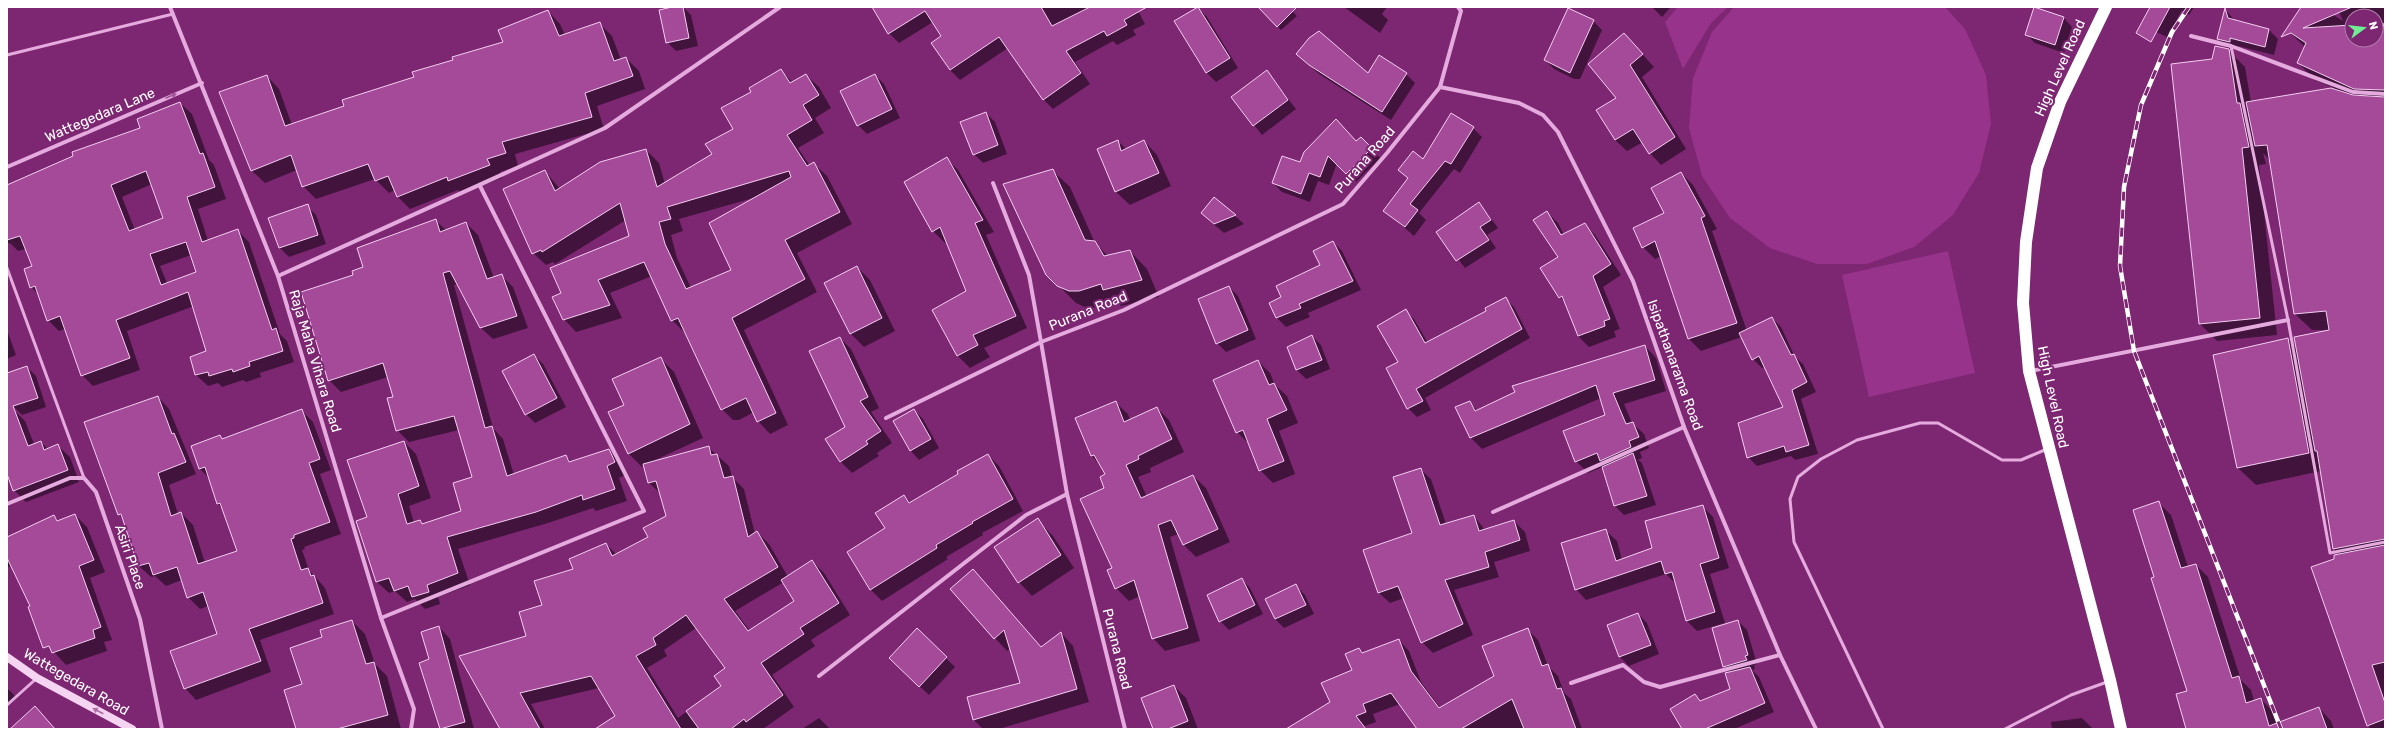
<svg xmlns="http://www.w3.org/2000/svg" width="2392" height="736" viewBox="0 0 2392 736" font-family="Rubik,sans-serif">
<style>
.green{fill:#97338b}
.shadow{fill:#0007;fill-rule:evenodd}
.building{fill:#a44a99;stroke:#f4cef0;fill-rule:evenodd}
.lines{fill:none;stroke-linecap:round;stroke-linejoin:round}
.lane{stroke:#e5abde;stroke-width:3}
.street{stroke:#e5abde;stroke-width:4}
.secondary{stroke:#f5d4f1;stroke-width:8}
.highway{stroke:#fff;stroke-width:12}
.rail-casing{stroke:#fff;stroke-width:4.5}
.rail{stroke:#7d2672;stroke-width:3;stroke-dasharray:9;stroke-linecap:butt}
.oneway{fill:#a15598}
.oneway2{fill:#ad6ca5}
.labels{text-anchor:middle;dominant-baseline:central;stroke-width:4;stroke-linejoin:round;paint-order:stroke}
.street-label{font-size:14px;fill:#fff;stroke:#7d2672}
</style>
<rect width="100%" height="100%" fill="#7d2672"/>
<!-- green -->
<g class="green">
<path d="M1678,7H1728L1711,23L1683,69L1665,22Z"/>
<path d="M1734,7H1945L1965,29L1986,75L1991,124L1979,173L1953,215L1914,247L1867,264H1817L1770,248L1730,218L1702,176L1689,128L1693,78L1712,32Z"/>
<path d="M1948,251L1975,373L1869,397L1842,275Z"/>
</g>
<!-- shadow -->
<g class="shadow">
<path d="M677,7H683L691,15L698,46L676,51L667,42Z"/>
<path d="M873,7H1136L1145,24L1133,30L1136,35L1117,45L1113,41L1075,62L1090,84L1053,109L1043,99L1008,48L960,80L950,70L933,44L943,37L933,22L899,43L889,33Z"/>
<path d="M1259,7H1288L1297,16L1281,30Z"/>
<path d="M1344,7H1387L1382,14L1388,20L1380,33Z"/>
<path d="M1652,7H1671L1662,17Z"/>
<path d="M2151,7H2194L2189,15L2182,10L2167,37L2152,30Z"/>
<path d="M2302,7H2321L2343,21L2337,7H2385V729H2370L2312,568L2335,559L2340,555L2334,549L2321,471L2256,485L2238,468L2288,339L2297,349L2333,330H2312L2295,314L2270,160L2263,153L2266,164L2259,165L2277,335L2217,341L2200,324L2212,60L2228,50L2245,67L2251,102L2334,88L2315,80L2298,63L2305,47L2287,30ZM2352,16H2376V40H2352Z"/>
<path d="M1198,8L1207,17L1238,68L1216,82L1207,73L1176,22Z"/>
<path d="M2226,10L2235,21L2269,30L2278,39L2274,55L2238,46L2239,50L2227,48L2218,39Z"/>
<path d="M548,11L560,24L565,35L599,23L612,36L621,60L626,58L639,71L645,89L597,106L604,129L515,154L518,166L500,172L502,178L462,193L458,190L410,209L398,197L395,190L389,193L375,179L316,199L303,186L297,170L265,183L252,171L267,76L279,89L292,125L345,106L454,61L505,43Z"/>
<path d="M2064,18L2072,27L2064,53L2035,43L2026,34Z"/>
<path d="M1593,21L1602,30L1580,79H1574L1554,69L1545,60Z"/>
<path d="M1624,34L1654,67L1642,77L1686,149L1661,165L1650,153L1643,142L1627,151L1615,140Z"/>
<path d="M1297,54L1368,74H1406L1415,83L1391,120L1319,74Z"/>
<path d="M781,70L793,83L806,75L819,87L831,108L815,118L824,133L798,148L810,166L814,164L827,176L852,224L797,253L817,292L744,330L788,425L770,434L758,421L754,412L739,420H733L720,407L685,333L672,320L652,276L610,293L622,318L576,332L564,319L562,293L630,236L626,220L555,264L553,262L546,265L533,253L545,171L560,189L646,150L659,163L665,184L713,154L734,129L752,92ZM757,197L733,271L691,288L677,258L671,235L683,231L679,219Z"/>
<path d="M1267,72L1296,109L1262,135L1232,97Z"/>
<path d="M875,75L884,84L900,118L867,134L858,125L842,91Z"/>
<path d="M180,103L192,114L209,160L214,165L226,199L198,209L208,241L237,230L249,242L280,334L287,341L294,362L260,373L261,377L246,382L243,380L222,387L218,383L208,386L196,375L191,357L207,352L194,306L127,331L140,370L93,386L82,375L65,329L59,331L48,320L39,295L31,287L33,267L26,249L18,251L10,243L7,244V186L142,128ZM152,184L164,219L135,230L122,197ZM191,255L197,272L167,283L160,266Z"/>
<path d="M986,113L995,122L1007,154L983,163L974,154Z"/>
<path d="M1473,128L1482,137L1460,173L1454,169L1419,213L1426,220L1414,236L1385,211L1409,179L1399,170L1423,161Z"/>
<path d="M1361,138L1380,158L1356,182L1337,163L1329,185L1318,181L1310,202L1282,192L1273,183Z"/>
<path d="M1118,141L1126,149L1144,141L1157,155L1171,186L1130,205L1116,192L1098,150Z"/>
<path d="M946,158L958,170L994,232L986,235L1027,328L984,348L990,357L970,368L958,356L933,310L967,292L947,242L945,243L933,231Z"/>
<path d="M1052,170L1070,187L1095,243L1108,256L1130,251L1147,269L1159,297L1121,306L1116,302L1097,308H1087L1076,303L1047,274Z"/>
<path d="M1681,173L1693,185L1717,229L1712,231L1747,331L1772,318L1781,327L1795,357L1803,364L1816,392L1801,399L1818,454L1795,460L1791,456L1757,466L1748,457L1784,407L1765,367L1762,368L1753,359L1742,337L1701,351L1689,339L1661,256L1655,259L1643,247L1666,213Z"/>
<path d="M1215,198L1235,216L1244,224L1224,233L1211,222L1202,213Z"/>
<path d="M1479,203L1498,228L1487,235L1496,248L1465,268L1437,232Z"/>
<path d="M307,206L316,215L326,244L289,257L280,248L270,218Z"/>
<path d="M1547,212L1558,223L1564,235L1584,224L1595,235L1621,275L1603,287L1620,329L1614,331L1616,337L1589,347L1578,336L1566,303L1560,297L1559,257Z"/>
<path d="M435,220L446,230L466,223L478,235L494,278L501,275L513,287L528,328L493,339L480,327L458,284L454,285L493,428L503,439L514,475L566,457L572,462L608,450L620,462L627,474L619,478L627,501L596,511L593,508L548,523L458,549L470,585L438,597L440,604L425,609L415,599L407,602L395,591L389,593L377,582L368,518L404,442L416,454L431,498L409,506L414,523L420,521L423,524L462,511L473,478L459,430L409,442L397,430L394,397L388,377L341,392L329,380L354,276Z"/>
<path d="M1333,242L1342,251L1361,290L1308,313L1310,317L1286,327L1277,318L1271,303L1282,298L1322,266Z"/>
<path d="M857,267L870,280L895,331L864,347L850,333Z"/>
<path d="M1229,287L1238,296L1256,339L1226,352L1217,343Z"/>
<path d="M1505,298L1514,307L1530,338L1425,398L1431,410L1417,417L1408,408L1399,363L1405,311L1414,319L1428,343L1487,311Z"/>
<path d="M7,330L16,355L7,359Z"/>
<path d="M1312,336L1321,345L1330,369L1306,379L1297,370L1288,347Z"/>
<path d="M840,338L851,349L879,408L871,412L892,443L877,453L879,456L852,473L841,462L827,440L847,427Z"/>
<path d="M1645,346L1656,358L1666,391L1624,404L1632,423L1644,434L1649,448L1640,452L1642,458L1638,460L1642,463L1656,505L1624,515L1615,506L1603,467L1588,473L1576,461L1606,415L1601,398L1482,449L1470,437L1469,402L1478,411Z"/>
<path d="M534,355L543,364L566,407L535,423L526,414Z"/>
<path d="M661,359L674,372L703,438L653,461L709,448L729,466L732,477L744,489L755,534L757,532L769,544L788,577L812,561L824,573L850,615L811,640L815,646L772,675L794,707L763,729H597L616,717L599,688L531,704L545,729H501L527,636L543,606L575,570L606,544L617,555L649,537L667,516L661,494L649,483L645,465L642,467L628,453L625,405ZM784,582L795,601L750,631L735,611ZM696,628L726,668L722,686L678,718L647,668L667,656L664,650Z"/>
<path d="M1258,361L1270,373L1275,385L1287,396L1298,423L1279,431L1295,474L1273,483L1260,470L1250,445L1237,432Z"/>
<path d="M27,367L36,376L46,407L22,415L13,406L7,387V374Z"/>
<path d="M158,397L169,409L196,474L169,485L178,514L181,513L193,525L205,563L238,552L223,509L218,504L209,478L200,469L192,446L220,437L223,440L302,411L313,422L331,470L320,474L341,534L304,547L305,549L302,550L309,570L325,588L334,614L260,640L271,672L196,700L185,688L218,634L208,606L200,609L188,597L182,580L166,586L155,576L151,577L139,566L124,520L119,514Z"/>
<path d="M1115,402L1128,414L1130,420L1157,408L1169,420L1184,452L1150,468L1151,472L1138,477L1147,497L1193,476L1206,488L1230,542L1196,557L1184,545L1178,534L1170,537L1200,641L1165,651L1153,638L1140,596L1129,601L1116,588L1108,571L1113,568L1105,489L1107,474L1092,456Z"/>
<path d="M13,409L25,421L34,444L41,442L48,449L58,446L70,457L79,482L26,502L14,490L7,471V411Z"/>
<path d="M914,410L923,419L939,448L919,460L911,451Z"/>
<path d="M988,455L999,466L1023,511L982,533L983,535L946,557L948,559L882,601L871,590L848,552L886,528L904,496L911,503Z"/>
<path d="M1420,469L1431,479L1446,524L1474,516L1485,530L1514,521L1525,532L1530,551L1494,562L1499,577L1454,590L1473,635L1433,653L1422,642L1404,598L1390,603L1379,593L1364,551L1413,534Z"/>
<path d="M2159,503L2171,515L2188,567L2196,565L2208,577L2241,680L2251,690L2254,701L2261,699L2273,712L2277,724L2319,708L2331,721L2334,729H2187L2188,692L2155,578Z"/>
<path d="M1702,506L1713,517L1729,568L1710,574L1725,623L1697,631L1687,621L1676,584L1666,574L1586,600L1576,589L1606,531L1617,541L1622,560L1653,548Z"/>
<path d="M75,515L87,527L105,572L90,578L112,640L104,642L107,651L66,665L54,652L12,565L7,568V538L54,516L59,521Z"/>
<path d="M1039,522L1053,536L1074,568L1032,596L1019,582L996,547Z"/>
<path d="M973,570L1042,648L1061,633L1073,646L1089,702L999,729H983L974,720L1021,684L1011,648L1007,651L995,638Z"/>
<path d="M1242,579L1250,588L1263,614L1229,630L1220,621Z"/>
<path d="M1296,586L1305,595L1314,614L1284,628L1275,619L1267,599Z"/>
<path d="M1638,614L1647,623L1659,654L1629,666L1620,657L1608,626Z"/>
<path d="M352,621L365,634L375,664L387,676L401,729H297L323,638Z"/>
<path d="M1738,621L1747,630L1757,664L1754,665L1755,669L1752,670L1759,677L1774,712L1734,729H1683L1695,695L1702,702L1731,690V673L1724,666Z"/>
<path d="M439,627L450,639L474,729H441L420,663L431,660Z"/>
<path d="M1527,629L1538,640L1548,666L1558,676L1564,693L1571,699L1582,729H1419L1400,704L1373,714L1376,722L1365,726L1367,729H1288L1331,703L1353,671L1359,649L1364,653L1399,640L1409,651L1421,682L1441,709L1495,677Z"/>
<path d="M917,630L955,667L929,695L899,667Z"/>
<path d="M1174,686L1186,698L1198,729H1154Z"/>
<path d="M7,688L15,696L7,706Z"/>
<path d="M819,718L830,729H802Z"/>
<path d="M2082,718L2093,729H2052L2051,722Z"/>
</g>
<!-- building -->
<g class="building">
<path d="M672,7H683L689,38L666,43L659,10Z"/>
<path d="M872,7H1041L1052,26L1090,7H1147L1124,20L1127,25L1107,36L1104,31L1066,51L1081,73L1043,100L999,37L950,70L931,43L941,36L925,11L888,34Z"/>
<path d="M1198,7L1230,58L1206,73L1174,21Z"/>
<path d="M1258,7H1297L1277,27Z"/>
<path d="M2034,7L2064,17L2055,45L2025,35Z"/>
<path d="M2150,7H2170L2151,42L2136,33Z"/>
<path d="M2301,7H2352L2303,28L2352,25V40H2376V23H2383L2385,32V90L2354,89L2297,63L2306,43L2291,33L2281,37Z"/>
<path d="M1568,8L1594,20L1570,73L1544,60Z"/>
<path d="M2225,8L2228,18L2269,29L2265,47L2230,38V42L2217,39Z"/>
<path d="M548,10L559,36L600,22L614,61L626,57L633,76L585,93L592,117L502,142L506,153L487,159L490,165L448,181L447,177L397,197L388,176L375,181L368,164L302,187L291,155L251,171L219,92L267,75L285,126L344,106L342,100L414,77L412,72L453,60L452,57L503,42L498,30Z"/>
<path d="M1319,31L1368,73L1379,55L1407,73L1382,112L1309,65L1296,54L1309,38Z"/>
<path d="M1624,33L1643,54L1630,65L1675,137L1649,154L1633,129L1615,140L1596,110L1616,98L1588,64Z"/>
<path d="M2215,46L2229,49L2237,103H2240L2249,147L2242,148L2260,318L2199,324L2171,64L2212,59Z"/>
<path d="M781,69L790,83L806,74L819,95L803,105L812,120L787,135L807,166L814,162L840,212L785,240L805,279L732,318L776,413L757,422L746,398L721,410L678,318L671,321L644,262L598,280L610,305L563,320L552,297L561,293L550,268L629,236L620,203L542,252L541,250L532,254L503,189L545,170L555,191L600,162L646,149L657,187L712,154L705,144L733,129L721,108L751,92L749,88ZM789,171L791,177L709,223L731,270L686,289L665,244L659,222L671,219L667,207Z"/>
<path d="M1267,70L1288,100L1253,126L1231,97Z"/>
<path d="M875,74L892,109L857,126L840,91Z"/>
<path d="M2331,88L2353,95L2385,97V539L2333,549L2317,451H2315L2294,337L2329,330L2326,311L2294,314L2267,145L2255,146L2246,102Z"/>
<path d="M180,102L200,154L203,153L215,187L187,197L202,242L238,229L272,330L276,328L283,351L249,362L250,366L233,372L232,369L209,376L208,372L195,375L190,357L206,351L188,292L116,320L130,358L81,376L60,316L47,321L35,286L30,288L24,269L32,266L20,236L7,240V185L73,156L72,152L140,128L137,119ZM146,171L163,218L129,231L111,185ZM186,242L196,272L161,285L150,254Z"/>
<path d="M986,112L998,145L973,155L960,122Z"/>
<path d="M1451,113L1474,127L1451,164L1445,161L1410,204L1418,210L1405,227L1383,211L1408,178L1398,170L1413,151L1423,159Z"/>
<path d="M1336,119L1356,141L1361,137L1372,148L1346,174L1328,156L1320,177L1309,173L1301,194L1272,183L1282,156L1300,162L1304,152Z"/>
<path d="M1118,140L1121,151L1144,140L1159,173L1115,192L1097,149Z"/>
<path d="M947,157L983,220L975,223L1016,316L973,335L978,345L957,356L932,310L966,291L940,227L932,232L904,182Z"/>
<path d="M1053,169L1085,240L1095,241L1104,256L1130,250L1142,280L1103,290L1101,284L1079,291H1069L1057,286L1046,275L1003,184Z"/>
<path d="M1681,172L1705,216L1701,218L1737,323L1688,339L1655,241L1642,248L1633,228L1664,213L1651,188Z"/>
<path d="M1214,197L1236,215L1214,224L1201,213Z"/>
<path d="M1479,202L1491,220L1480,227L1489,240L1456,261L1436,232Z"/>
<path d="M308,204L318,235L279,248L268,218Z"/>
<path d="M1547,211L1561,235L1585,223L1611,264L1593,276L1610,319L1604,321L1605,326L1578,336L1562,296L1559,298L1540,268L1558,257L1533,220Z"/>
<path d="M436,219L440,232L466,222L487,279L502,274L517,316L480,328L450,271L443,273L485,428L492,426L507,476L566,455L569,462L609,449L615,462L607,466L615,489L583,500L582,495L536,512L447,537L458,573L427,585L429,592L412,597L408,586L394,591L389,578L376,582L356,521L367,517L347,460L404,441L419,486L398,494L407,524L420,520L422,524L461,511L453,483L472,477L454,416L396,431L387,398L393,397L383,363L328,381L301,292L353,275L352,271L363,267L357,248Z"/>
<path d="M1333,241L1353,281L1299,304L1301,308L1276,318L1269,303L1281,297L1276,286L1320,265L1313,251Z"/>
<path d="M857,266L882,318L850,334L824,283Z"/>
<path d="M1229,286L1248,330L1216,344L1198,299Z"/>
<path d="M1506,297L1522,329L1416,389L1423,401L1407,409L1386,368L1398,362L1377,326L1406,309L1425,343L1486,311L1485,308Z"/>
<path d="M1772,317L1791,355L1794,354L1807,382L1792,390L1809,445L1786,452L1784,446L1747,458L1738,423L1783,407L1759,356L1752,360L1739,333Z"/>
<path d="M1312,335L1322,360L1296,370L1287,347Z"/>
<path d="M840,337L868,397L860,401L881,431L866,441L868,444L840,462L825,439L845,427L809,351Z"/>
<path d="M2288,338L2309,453L2237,468L2213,355Z"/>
<path d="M1645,345L1655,380L1613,393L1626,424L1633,422L1639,437L1629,441L1631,447L1600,461L1597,453L1575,462L1563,431L1605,415L1596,385L1470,438L1455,407L1470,401L1475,411L1515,392L1512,386Z"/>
<path d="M534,354L557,398L525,415L502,371Z"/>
<path d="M661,357L690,424L628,454L608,412L624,405L612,379Z"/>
<path d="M1258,360L1269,385L1274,383L1287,410L1267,419L1284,461L1259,471L1243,430L1236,433L1213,380Z"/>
<path d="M27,366L38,398L13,406L28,446L41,441L44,450L58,444L68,470L13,491L7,474V373Z"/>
<path d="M158,396L172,434L174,433L186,462L158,473L171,516L181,512L198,564L237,551L220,503L217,504L205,467L199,469L191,446L220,435L222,439L302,409L320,459L309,463L330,522L294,535V538L291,539L301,570L308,568L311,576L314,575L323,603L249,629L261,661L184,689L170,651L217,634L203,592L187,598L177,567L153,575L149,563L138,566L121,514L118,515L84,422Z"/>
<path d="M1116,401L1124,422L1157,407L1172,439L1138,456L1139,459L1126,465L1141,498L1193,475L1218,529L1183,545L1171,520L1158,525L1188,628L1152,639L1134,580L1115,589L1107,570L1112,568L1080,499L1104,488L1100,477L1105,474L1094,455L1091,456L1075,418Z"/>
<path d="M914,409L931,439L910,451L893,421Z"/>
<path d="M709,446L711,455L717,454L724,478L733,476L748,537L757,531L778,567L724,599L748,631L794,601L781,580L812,560L839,603L800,628L804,634L761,663L783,695L746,722L744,719L731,729H699L686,711L721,686L714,676L725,668L686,615L653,638L656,645L636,656L681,729H595L615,716L591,676L520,693L540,729H500L459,656L526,636L519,612L542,605L534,581L573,569L569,559L606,543L612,556L648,537L643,528L666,516L656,481L648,483L643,464Z"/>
<path d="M1633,453L1647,496L1614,506L1602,467Z"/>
<path d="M988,454L1013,499L972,522L973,523L936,545L937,548L870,590L847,552L885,528L875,513L904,495L909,503L958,474L957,471Z"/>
<path d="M1421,468L1440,525L1474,515L1479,531L1514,520L1520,540L1485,552L1489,567L1445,580L1463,624L1421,643L1398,586L1378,593L1363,550L1412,533L1393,477Z"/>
<path d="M2159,501L2181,568L2196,564L2232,678L2239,676L2246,703L2261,698L2269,726L2319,707L2327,729H2186L2176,694L2187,691L2151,578L2154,577L2133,510Z"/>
<path d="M1703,505L1719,558L1700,564L1715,612L1686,621L1672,572L1665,574L1661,561L1575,590L1561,543L1606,529L1616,561L1652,548L1645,521Z"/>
<path d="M75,514L94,560L79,566L101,627L93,630L95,638L52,653L49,646L43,648L28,607L30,606L7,558V537L54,515L57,521Z"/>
<path d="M1038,518L1061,555L1018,583L994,547Z"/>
<path d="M2385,545V662L2372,665L2385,703V719L2367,726L2311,567L2334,559V555Z"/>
<path d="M973,569L1041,647L1061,632L1077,689L973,720L967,697L1020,683L1004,630L994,639L950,589Z"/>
<path d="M1242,578L1255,605L1219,622L1207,595Z"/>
<path d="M1296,584L1306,605L1275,619L1265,599Z"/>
<path d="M1638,613L1651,645L1619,657L1607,625Z"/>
<path d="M352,620L366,664L374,662L388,715L337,729H296L284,690L302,684L290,648L322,637L320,630Z"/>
<path d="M1738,620L1748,655L1745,656L1747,660L1723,667L1712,628Z"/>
<path d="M439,626L465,722L440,729L419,663L429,659L421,632Z"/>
<path d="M917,628L947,657L919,687L889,658Z"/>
<path d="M1528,628L1542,666L1548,664L1557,689L1561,688L1576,729H1524L1512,699L1461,729H1417L1391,693L1363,704L1366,712L1356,716L1366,729H1286L1330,702L1321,683L1352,670L1345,654L1359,648L1362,653L1399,639L1411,671L1439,708L1494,676L1482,646Z"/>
<path d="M1750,667L1765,703L1705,729H1682L1670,709L1695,694L1700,701L1730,689L1725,673Z"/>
<path d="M1174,685L1188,721L1168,729H1153L1141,698Z"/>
<path d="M35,706L55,729H10Z"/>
</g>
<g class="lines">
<!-- lane -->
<g class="lane">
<path d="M2231,46L2288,320L2330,553L2385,542"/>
<path d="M7,55L173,14"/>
<path d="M7,268L84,478"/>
<path d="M7,705L37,678"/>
<path d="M1883,729L1794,542L1790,499L1798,477L1821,459L1857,440L1920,423H1938L2002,460H2021L2047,449"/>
<path d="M2005,729L2071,695L2107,682"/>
</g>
<!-- street -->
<g class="street">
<path d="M170,7L278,276L381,618L414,709L411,729"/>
<path d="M2191,36L2231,46L2353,92L2385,94"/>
<path d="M1440,87L1519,103L1543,115L1558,132L1633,281L1684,427L1780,655L1816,729"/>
<path d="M7,167L202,83"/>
<path d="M278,276L605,128L780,7"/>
<path d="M2031,371L2288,320"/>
<path d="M886,418L1041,342L1029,275L993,183"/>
<path d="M7,504L70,478H84L96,492L140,619L162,729"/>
<path d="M1493,512L1684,427"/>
<path d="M381,618L644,511L480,186"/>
<path d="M819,676L1026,515L1067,494"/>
<path d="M1571,683L1623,665L1644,682L1660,687L1780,655"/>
<path d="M1125,729L1067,494L1041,342L1124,310L1343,204L1387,153L1440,87L1461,11L1458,7"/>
</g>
<!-- secondary -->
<path class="secondary" d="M7,657L37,678L132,729"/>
<!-- highway -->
<path class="highway" d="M2106,7L2060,102L2037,168L2026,242L2023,303L2029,371L2110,680L2121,729"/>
<defs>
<path id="rail" d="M2189,7L2172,32L2141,105L2124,187L2120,266L2134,351L2281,729"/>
</defs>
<!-- rail casing -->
<use href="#rail" class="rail-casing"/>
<!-- rail -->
<use href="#rail" class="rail"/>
</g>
<!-- one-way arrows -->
<defs><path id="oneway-solid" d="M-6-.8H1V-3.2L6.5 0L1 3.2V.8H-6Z"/></defs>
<use class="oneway" href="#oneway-solid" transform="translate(171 96) rotate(-23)"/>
<use class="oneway2" href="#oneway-solid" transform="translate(98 711) rotate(-152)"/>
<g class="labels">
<!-- street labels -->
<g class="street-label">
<text transform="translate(2060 68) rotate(-66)">High Level Road</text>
<text transform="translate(100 115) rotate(-23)">Wattegedara Lane</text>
<text transform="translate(1365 160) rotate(-49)">Purana Road</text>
<text transform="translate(1088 311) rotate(-22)">Purana Road</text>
<text transform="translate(315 361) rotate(73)">Raja Maha Vihara Road</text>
<text transform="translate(1675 365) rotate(70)">Isipathanarama Road</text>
<text transform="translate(2053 397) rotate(78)">High Level Road</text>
<text transform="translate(130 557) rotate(71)">Asiri Place</text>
<text transform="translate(1117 649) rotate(76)">Purana Road</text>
<text transform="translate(76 682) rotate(30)">Wattegedara Road</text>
</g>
</g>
<!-- border -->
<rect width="2392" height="736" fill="none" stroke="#ffffff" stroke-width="16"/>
<!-- north arrow -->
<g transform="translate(2364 28) rotate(75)"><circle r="19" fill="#7d2672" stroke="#b17daa"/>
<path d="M0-3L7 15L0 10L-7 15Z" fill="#70ee93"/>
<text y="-6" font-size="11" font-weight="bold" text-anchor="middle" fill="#ffffff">N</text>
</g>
</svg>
